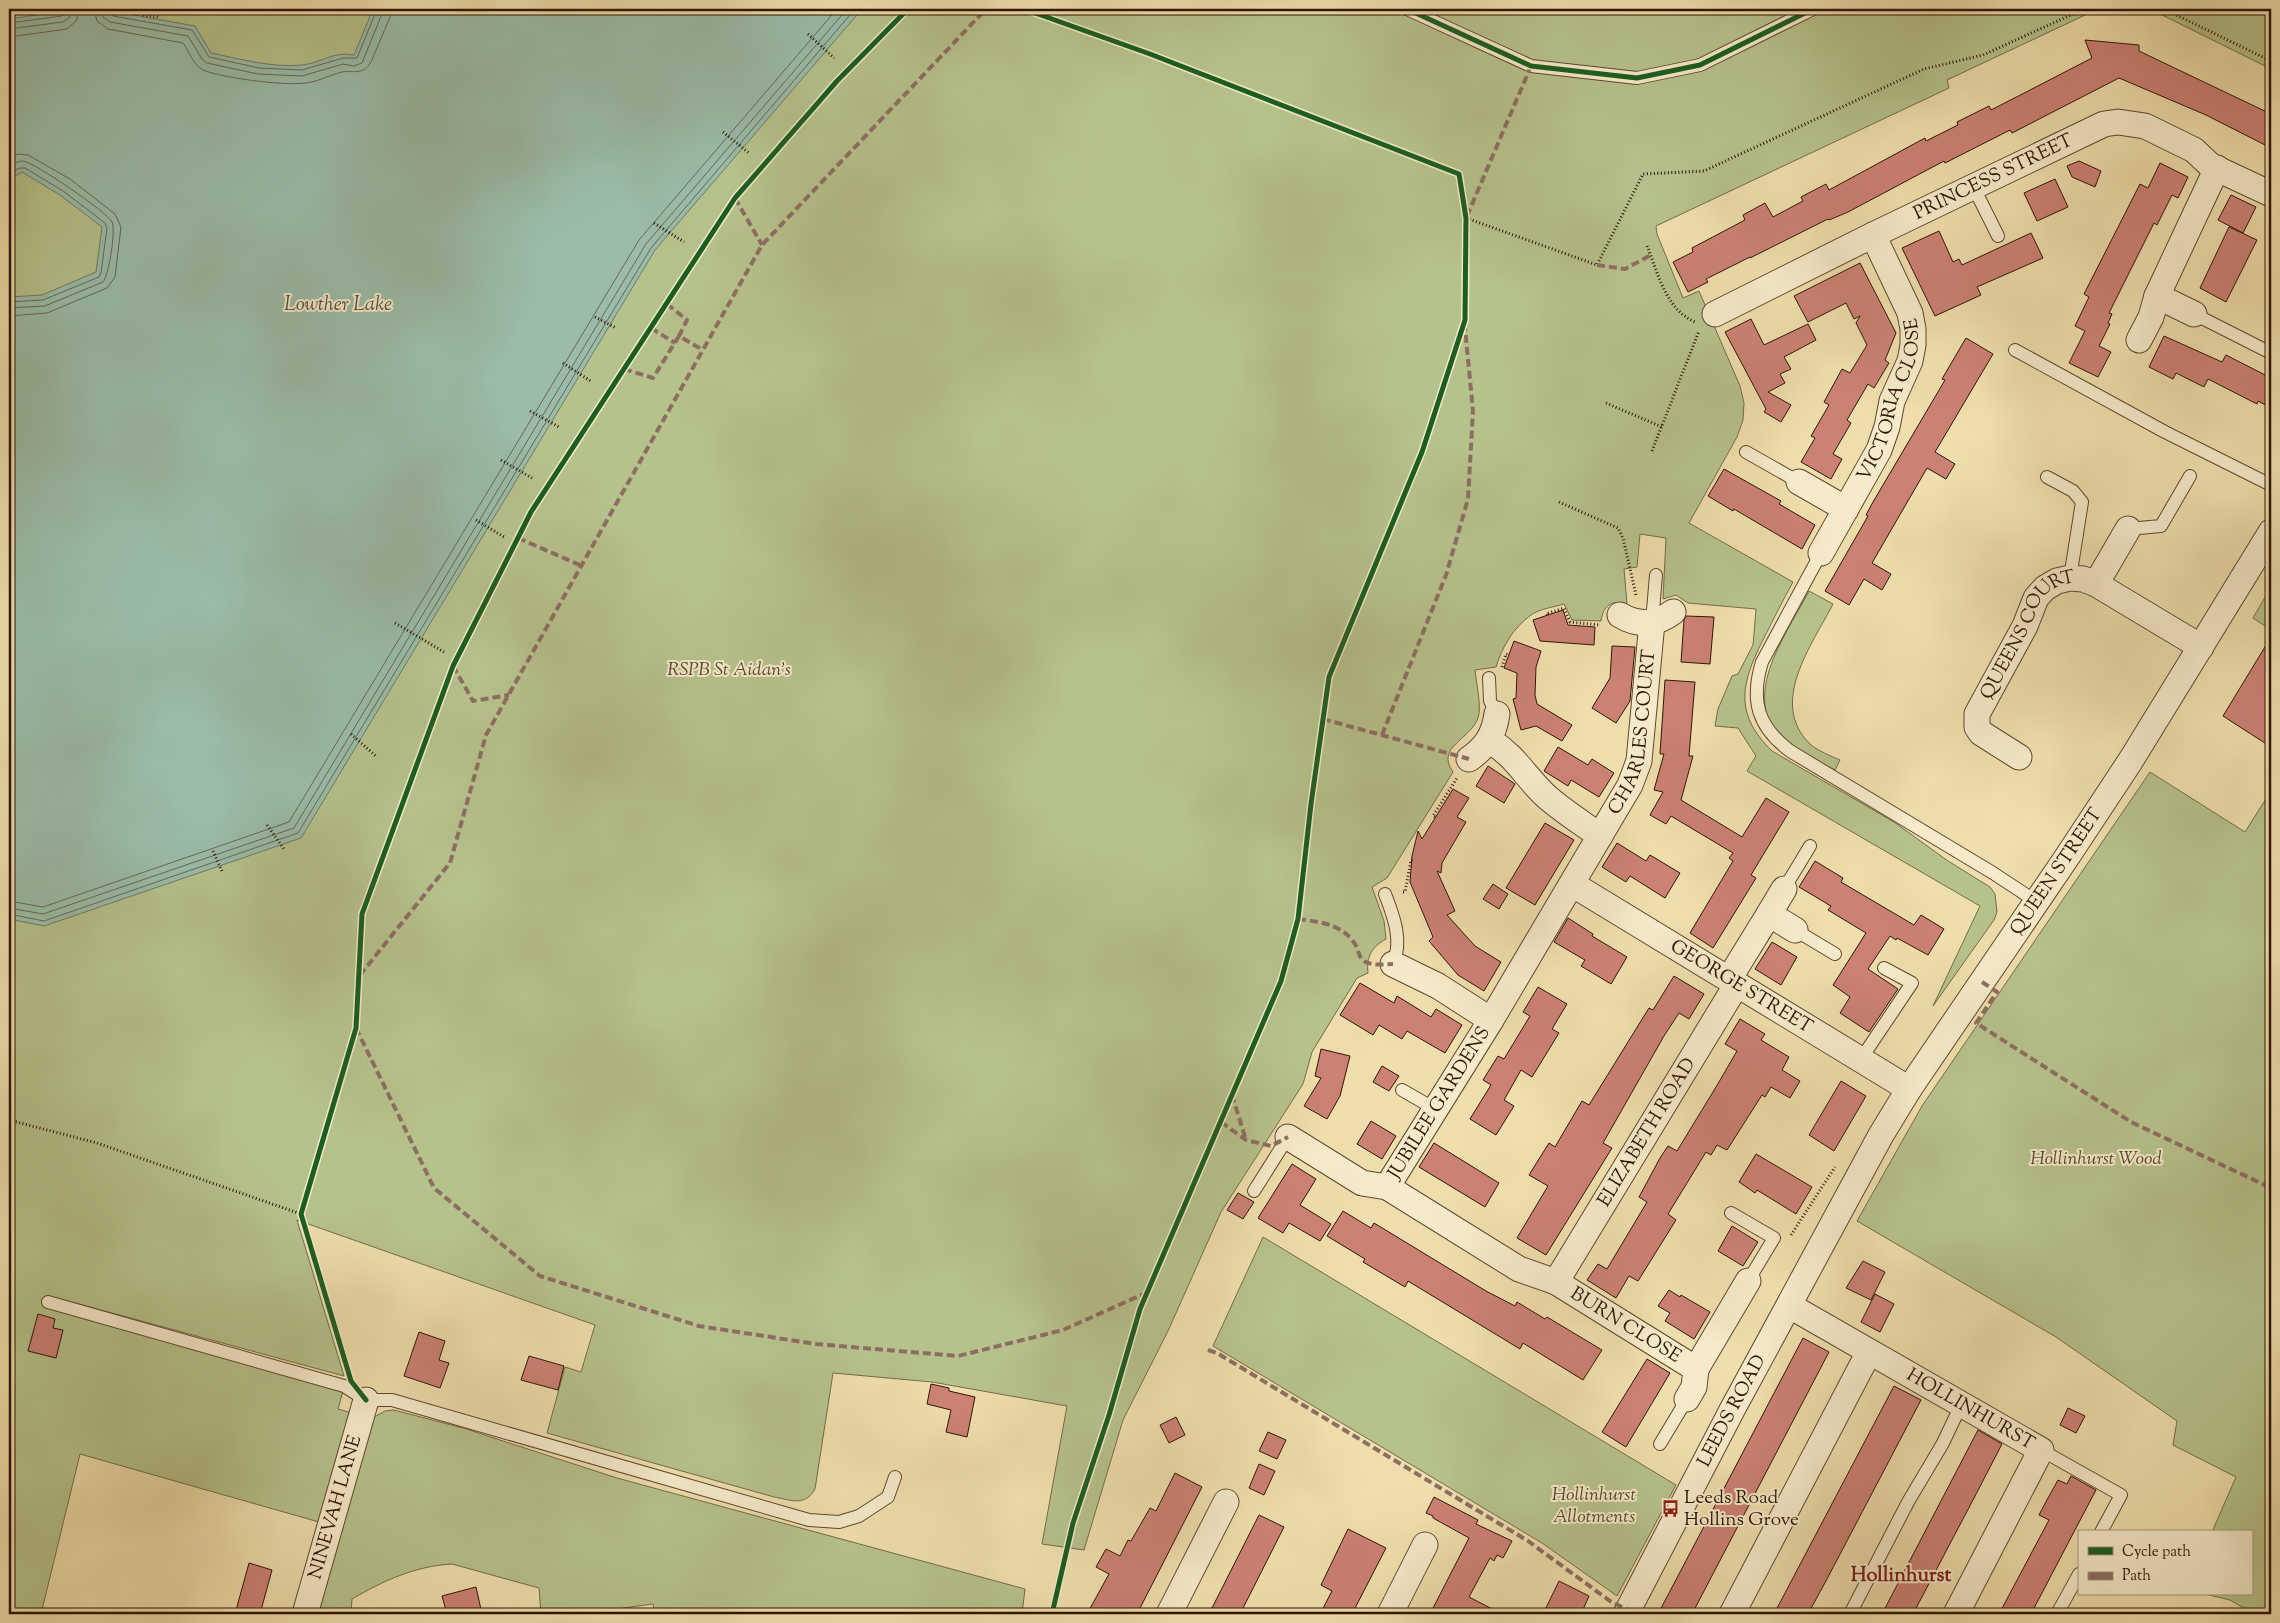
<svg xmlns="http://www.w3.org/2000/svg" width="2280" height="1623" viewBox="0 0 2280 1623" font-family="'Sorts Mill Goudy',serif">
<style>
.green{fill:#b6c28c;stroke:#726c48}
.water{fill:#9abca8;stroke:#6f7967}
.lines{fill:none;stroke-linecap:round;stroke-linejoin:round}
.shore{stroke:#646856;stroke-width:1}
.building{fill:#cc8175;stroke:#2e1505}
.service-casing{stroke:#5e472f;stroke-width:14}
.minor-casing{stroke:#5e472f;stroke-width:27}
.path{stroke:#2e1505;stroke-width:3;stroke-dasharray:1 2.5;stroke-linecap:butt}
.service{stroke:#f5eaca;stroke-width:12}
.minor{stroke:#f5eaca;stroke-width:25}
.quiet{stroke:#8d6e63;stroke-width:4;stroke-dasharray:8 4;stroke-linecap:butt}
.cycleway-casing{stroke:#f5eaca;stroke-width:8}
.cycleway{stroke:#1b5e20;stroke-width:5}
.labels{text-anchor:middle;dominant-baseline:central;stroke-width:4;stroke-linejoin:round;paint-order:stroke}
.street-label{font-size:19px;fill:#2e1505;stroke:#f5eaca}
.park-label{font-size:19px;font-style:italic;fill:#57492e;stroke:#f5eaca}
.poi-label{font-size:19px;fill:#2e1505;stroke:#f5eaca;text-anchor:start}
.water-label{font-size:20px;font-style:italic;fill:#544f3e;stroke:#f5eaca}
.neighbourhood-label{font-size:20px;font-weight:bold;fill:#7a1f14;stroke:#f5eaca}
</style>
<rect width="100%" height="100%" fill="#efdead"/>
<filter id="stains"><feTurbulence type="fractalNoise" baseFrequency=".004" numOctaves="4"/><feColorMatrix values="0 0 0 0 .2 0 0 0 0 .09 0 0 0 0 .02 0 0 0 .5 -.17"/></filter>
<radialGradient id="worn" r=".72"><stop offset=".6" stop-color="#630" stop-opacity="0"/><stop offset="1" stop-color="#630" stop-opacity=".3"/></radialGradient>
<!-- green -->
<g class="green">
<path d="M9,9H2098L1947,80L1949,88L1656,226L1657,234L1683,298L1699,291L1740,386L1744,403L1743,420L1737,437L1689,523L1793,582C1783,600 1774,618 1765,636C1742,681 1732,712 1772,751L1894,822L1948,861L1990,887L1995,894L1997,912L1994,920L1933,1006L1980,906L1747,771L1756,756L1738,728L1715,726L1718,709L1732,676L1738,674L1753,645L1756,609L1688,603L1676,595L1663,599L1666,538L1640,534L1637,567L1624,569L1627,604C1612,599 1603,606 1601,621L1572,620L1564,604C1554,607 1539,609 1531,615C1513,628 1502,647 1496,667L1475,670C1476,682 1482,707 1478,718C1470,740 1435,747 1453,772L1387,878L1372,887L1384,921L1386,939C1372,947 1366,956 1368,973L1357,978L1312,1052L1303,1084L1221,1212L1168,1331L1123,1420L1084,1550L1042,1544L1067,1406L932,1382L833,1373L815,1489C805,1507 791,1500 774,1497L547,1433L565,1367L581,1372L595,1325L297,1220L344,1376L75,1303L72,1315L343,1391L338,1409L352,1413L319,1522L80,1454L41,1614H9Z"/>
<path d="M2150,9H2271V69Z"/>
<path d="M2271,587V630L2253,618Z"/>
<path d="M1809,591L1833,604C1812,645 1768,703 1810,744C1818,751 1831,756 1840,760L1835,770C1817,761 1794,752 1780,737C1740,694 1788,632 1809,591Z"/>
<path d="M2150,772L2245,832L2271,791V1614H2254L2230,1600L2205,1594H2251V1532H2212L2236,1477L2173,1445L2177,1421L2056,1337L1857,1221L1922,1106Z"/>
<path d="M1263,1237L1676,1485L1617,1596L1542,1543L1213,1346Z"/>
<path d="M394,1410L463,1428L617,1478L1025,1589L1022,1614H655L653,1604L588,1613V1614H541L539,1588L452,1564C415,1566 383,1581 352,1599L351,1614H312L369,1420L385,1411Z"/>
</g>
<!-- water -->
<path class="water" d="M78,9H100L195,26L211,53C240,59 272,68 302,65C322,63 332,51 354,55L373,9H862L655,250L301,838L44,926L9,919V297L42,295L96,272L102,227L60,195L22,172L9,179V19Z"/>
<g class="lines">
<!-- shore -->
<g class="shore">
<path d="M94,9L97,21L108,29L183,43C189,51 193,65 203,70C222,78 285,86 305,83C318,82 329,75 342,72C354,70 363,76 371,62L390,17L391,9"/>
<path d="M102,9L103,17L110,22L188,36L202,59L207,63L258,74L302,76L343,64L354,66L362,63L384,9"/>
<path d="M108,9L109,13L113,16L192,30L209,57L259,68L302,70L343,58H357L377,9"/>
<path d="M9,23L62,16L65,13L66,9"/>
<path d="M9,29L63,22L70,17L72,9"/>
<path d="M9,37L67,29L76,21L80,9"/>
<path d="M9,158L18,154L28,155L70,179L115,214L121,227L115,277L107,288L47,313L9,316"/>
<path d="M9,166C13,164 18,161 23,161C34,162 107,212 112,222C116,230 109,275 103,282L45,306L9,308"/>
<path d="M9,173L20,168H25L63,191L105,223L107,228L101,273L99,277L43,300L9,302"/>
<path d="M9,901L43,907L289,822L639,240L837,9"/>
<path d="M9,908L43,914L294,828L646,244L847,9"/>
<path d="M9,914L44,921L298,833L651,248L855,9"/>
</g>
</g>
<!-- building -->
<g class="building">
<path d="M2085,40L2139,45V51L2271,114V148L2206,115L2119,78L2012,133L2010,130L1945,163L1944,161L1848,212L1829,220L1828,219L1750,258V257L1706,279L1708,282L1688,292L1673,262L1693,252L1692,248L1745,220L1743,215L1765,203L1773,217L1803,201L1801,197L1826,184L1829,190L1925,138L1926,141L1958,125L1957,122L1989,106L1991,110L2032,89L2092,58Z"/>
<path d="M2079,161L2101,171L2095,187L2072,177L2067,166Z"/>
<path d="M2160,163L2188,177L2178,198L2172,195L2157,225L2154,223L2109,313L2112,314L2108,323L2110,324L2099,346L2111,352L2098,377L2069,363L2085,331L2075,326L2089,297L2084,294L2140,184L2148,188Z"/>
<path d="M2055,179L2068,207L2037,221L2024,193Z"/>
<path d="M2231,195L2256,207L2243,233L2218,220Z"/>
<path d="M2229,227L2257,240L2226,302L2200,288Z"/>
<path d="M1939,231L1953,262L1959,259L1962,265L2031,233L2043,258L1977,287L1981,295L1935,316L1902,248Z"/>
<path d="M1860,263L1896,333L1885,360L1889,363L1874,388L1868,384L1847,420L1851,423L1833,454L1842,459L1831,479L1801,462L1815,438L1811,436L1829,405L1824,402L1842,369L1850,373L1867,345L1856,323L1860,316L1854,319L1846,303L1808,322L1794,296Z"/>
<path d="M1751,319L1764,345L1808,324L1816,340L1784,357L1791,369L1780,374L1785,383L1768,392L1791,405L1781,422L1764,412L1766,409L1725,332Z"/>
<path d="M2164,336L2222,362L2226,355L2271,378V408L2258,401L2257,404L2208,379L2204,387L2176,373L2173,379L2149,367Z"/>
<path d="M1966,338L1993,354L1935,452L1955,464L1946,479L1927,468L1872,563L1891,574L1882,590L1864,579L1849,605L1825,591L1868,516L1866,515L1873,502L1945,380L1942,379Z"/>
<path d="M1724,469L1781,501L1779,504L1815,525L1802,549L1734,509L1733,511L1708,496Z"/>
<path d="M1563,610L1568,625L1595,627L1594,645L1540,641L1533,620Z"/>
<path d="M1686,616L1714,617L1710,664L1681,662L1684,620Z"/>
<path d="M2271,637V747L2223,716Z"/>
<path d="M1514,641L1541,651L1536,667L1535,695L1537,704L1572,725L1562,741L1536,726L1521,730L1513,699L1516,698L1517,673L1504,668Z"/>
<path d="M1612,646L1635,647L1630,701L1616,723L1592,708L1610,678Z"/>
<path d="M1665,680L1695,682L1689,756H1693L1681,800L1742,837L1766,798L1789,812L1751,875L1756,878L1713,948L1690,933L1733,861L1729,858L1733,853L1671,816L1666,824L1650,815L1663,792L1654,790L1664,754H1660Z"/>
<path d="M1558,747L1588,765L1592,759L1614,773L1599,797L1571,780L1568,786L1544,771Z"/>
<path d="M1488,766L1515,784L1504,803L1476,786Z"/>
<path d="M1453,789L1469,798L1457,817L1466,822L1442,863L1441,873L1437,871L1455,911L1447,915L1475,946L1501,962L1484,991L1458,975L1429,941L1433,937L1410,882L1412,856L1418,831L1422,839Z"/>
<path d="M1545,823L1574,840L1535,905L1506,888Z"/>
<path d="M1617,843L1646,861L1650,855L1680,873L1665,898L1630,876L1626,882L1602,867Z"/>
<path d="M1815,861L1843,878L1841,882L1914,925L1921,915L1944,929L1928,955L1897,938L1896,940L1890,936L1868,969L1898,989L1869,1032L1840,1013L1850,997L1833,985L1866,933L1828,910L1831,906L1799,887Z"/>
<path d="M1493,884L1508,894L1499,909L1483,899Z"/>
<path d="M1568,918L1593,934L1592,936L1627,957L1611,984L1581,966L1585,960L1554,942Z"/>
<path d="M1772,942L1797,957L1781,985L1755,969Z"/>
<path d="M1674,976L1704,994L1689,1019L1679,1013L1664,1036L1603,1143L1612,1148L1546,1255L1517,1238L1548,1186L1529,1175L1549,1143L1555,1147L1582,1101L1589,1105L1649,1008L1653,1010Z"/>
<path d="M1360,983L1394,1003L1397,996L1431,1017L1436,1009L1462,1025L1445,1053L1407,1031L1402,1039L1379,1025L1373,1035L1340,1015Z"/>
<path d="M1538,987L1567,1004L1552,1029L1559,1033L1532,1077L1521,1070L1504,1100L1514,1106L1496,1135L1470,1119L1491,1085L1483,1080L1498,1056L1504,1059L1530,1016L1523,1012Z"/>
<path d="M1740,1019L1765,1034L1761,1040L1789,1057L1782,1070L1800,1081L1790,1098L1771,1087L1765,1097L1762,1095L1727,1150L1717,1145L1711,1155L1706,1152L1668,1214L1676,1220L1638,1281L1629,1276L1616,1298L1587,1280L1598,1264L1607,1269L1647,1202L1639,1197L1660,1158L1668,1146L1677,1151L1716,1087L1737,1051L1725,1044Z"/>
<path d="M1321,1049L1350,1056L1340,1096L1327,1119L1304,1106L1321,1078L1315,1076Z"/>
<path d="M1382,1066L1399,1076L1389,1091L1373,1082Z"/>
<path d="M1841,1081L1866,1096L1834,1151L1809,1135Z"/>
<path d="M1371,1121L1396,1136L1382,1159L1357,1144Z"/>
<path d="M1434,1143L1499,1183L1485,1207L1419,1167Z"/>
<path d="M1756,1154L1812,1187L1796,1214L1757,1190L1755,1193L1739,1182Z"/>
<path d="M1292,1164L1316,1179L1300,1205L1331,1224L1320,1241L1289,1223L1283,1233L1258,1218Z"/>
<path d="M1238,1193L1254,1202L1243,1219L1227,1210Z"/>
<path d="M1343,1211L1371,1228L1374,1223L1486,1291L1515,1306L1517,1302L1545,1319L1547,1317L1602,1350L1583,1380L1523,1343L1520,1349L1408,1281L1405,1287L1363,1262L1365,1259L1327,1236Z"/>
<path d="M1732,1226L1758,1242L1743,1266L1718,1251Z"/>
<path d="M1863,1261L1885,1272L1871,1300L1846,1288Z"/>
<path d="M1669,1290L1680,1297L1681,1295L1710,1312L1694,1339L1665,1321L1670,1313L1658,1306Z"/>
<path d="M1875,1294L1894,1304L1880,1332L1861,1322Z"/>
<path d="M38,1314L55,1319L53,1328L63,1330L56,1358L28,1351Z"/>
<path d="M419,1332L445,1341L439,1360L449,1363L440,1388L404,1376Z"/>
<path d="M1803,1338L1829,1352L1692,1614H1658Z"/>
<path d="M529,1356L564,1366L558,1390L521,1380Z"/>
<path d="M1647,1359L1670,1373L1626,1447L1602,1432Z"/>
<path d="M931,1384L949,1388V1391L975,1397L967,1437L946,1432L951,1410L927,1404Z"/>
<path d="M1894,1386L1921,1400L1827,1579L1808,1614H1774Z"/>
<path d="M2068,1408L2085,1416L2076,1433L2060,1425Z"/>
<path d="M1176,1417L1185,1435L1169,1443L1160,1425Z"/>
<path d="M1978,1430L2002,1444L1974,1498L1913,1614H1882Z"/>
<path d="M1268,1432L1286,1440L1277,1459L1259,1451Z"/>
<path d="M1259,1464L1275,1471L1264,1495L1249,1488Z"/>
<path d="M1175,1473L1202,1487L1137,1614H1087L1109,1574L1096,1567L1106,1549L1120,1556L1128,1540L1131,1541L1150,1508L1156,1511Z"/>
<path d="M2071,1476L2096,1490L2066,1547L2031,1614H1999L2049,1520L2039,1515L2048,1498L2058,1480L2067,1484Z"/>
<path d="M1434,1497L1478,1520L1476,1524L1512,1541L1503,1558L1497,1555L1494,1561L1490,1558L1469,1597L1502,1614H1430L1469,1538L1433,1518V1516L1426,1513Z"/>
<path d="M1259,1515L1284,1527L1240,1614H1224L1212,1608Z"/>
<path d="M1348,1529L1386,1548L1352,1614H1320L1332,1591L1321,1585Z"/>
<path d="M249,1563L272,1570L260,1614H235Z"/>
<path d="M1559,1581L1589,1596L1581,1614H1543Z"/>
<path d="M476,1587L482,1614H447L442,1596Z"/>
</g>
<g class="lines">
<defs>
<g id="service">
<path d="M1407,9L1531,66L1637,78L1700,65L1813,9"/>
<path d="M1974,188L1998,236"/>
<path d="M2194,314L2271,353"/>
<path d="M2015,350L2165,432L2271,485"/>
<path d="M1746,452L1799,482"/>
<path d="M2047,477L2073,491L2082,502L2070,578"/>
<path d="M2128,529L2161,526L2190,476"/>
<path d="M1821,553L1762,662C1750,701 1758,727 1790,751L1993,873L2037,902"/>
<path d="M1652,622L1656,575"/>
<path d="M1489,678L1490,701L1497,714"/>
<path d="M1784,889L1810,846"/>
<path d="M1385,894C1394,917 1403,941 1393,964"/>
<path d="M1795,930L1835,954"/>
<path d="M1861,1059L1912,983L1884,968"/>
<path d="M1402,1090L1435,1109"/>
<path d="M1254,1191L1288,1137"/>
<path d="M1731,1213L1774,1238L1748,1281"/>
<path d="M48,1302L344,1386L366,1400H392L809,1520L839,1522L859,1516L888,1497L895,1477"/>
<path d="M1660,1444L1687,1399"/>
<path d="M2041,1450L2121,1495L2101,1532"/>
<path d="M1850,1614L1908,1502L1943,1443L1961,1405"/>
<path d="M2057,1614L2079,1574"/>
</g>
<g id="minor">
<path d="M2157,296L2194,314"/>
<path id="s1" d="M1715,314L1873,235L2104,124L2118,122L2145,126L2194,150L2211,166L2271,194"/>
<path d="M2139,340L2151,317L2157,296L2217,168"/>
<path d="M1799,482L1846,509"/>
<path id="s2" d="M1821,553L1879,450L1887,427L1892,401L1910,361L1913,345V329L1910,313L1873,235"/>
<path d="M2096,584L2128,529"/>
<path d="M1620,615C1638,626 1656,625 1673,612"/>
<path d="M1489,740C1517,757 1524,776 1547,797C1563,811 1582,823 1600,836"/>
<path id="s3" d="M2019,757L1981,733L1977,727V714L2025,626L2036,598L2045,588L2057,581L2070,578L2083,579L2096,584L2201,647"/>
<path d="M1469,759C1486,747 1494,735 1497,714"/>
<path id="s4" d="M1572,884L1909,1089"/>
<path d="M1769,914L1784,889"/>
<path d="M1393,964L1438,986L1491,1020"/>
<path d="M1729,979L1769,914L1795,930"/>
<path id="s5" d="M1288,1137L1362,1183L1387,1187L1519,1269L1556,1282L1696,1369L1694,1387L1687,1399"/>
<path id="s6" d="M1387,1187L1491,1020L1630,785L1639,761L1652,622"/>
<path id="s7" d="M1556,1282L1737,984"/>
<path id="s8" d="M1790,1306L2041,1450L1956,1614"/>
<path d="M1696,1369L1748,1281"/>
<path id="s9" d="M305,1614L366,1400"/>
<path d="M1169,1614L1226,1502"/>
<path d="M1390,1614L1425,1545"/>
<path id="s10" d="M1626,1614L1732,1410L1881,1135L1909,1089L2067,857L2131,760L2271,532"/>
<path d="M1732,1614L1869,1352"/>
</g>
</defs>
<!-- service casing -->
<use href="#service" class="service-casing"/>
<!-- minor casing -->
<use href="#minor" class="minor-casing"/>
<!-- path -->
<g class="path">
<path d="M142,9V15L159,17"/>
<path d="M2164,9L2271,61"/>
<path d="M808,34L834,58"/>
<path d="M723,132L749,153"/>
<path d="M1466,218L1597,265L1643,174L1704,171L1924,69L1983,55L2084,9"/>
<path d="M654,223L684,242"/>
<path d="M1647,246C1658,273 1666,310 1695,322"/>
<path d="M595,317L616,328"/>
<path d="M563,363L592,382"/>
<path d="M1606,403L1662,427"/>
<path d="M530,411L559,427"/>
<path d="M1652,451L1699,331"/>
<path d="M501,460L532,478"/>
<path d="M1559,502L1618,528L1623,538L1636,595"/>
<path d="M476,520L504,537"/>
<path d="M1547,615L1546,614L1564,608L1570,622L1600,625"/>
<path d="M395,623L444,652"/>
<path d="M1502,667L1506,654L1509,655"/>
<path d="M351,734L377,757"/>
<path d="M1435,817L1433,816L1457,778"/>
<path d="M267,825L284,849"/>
<path d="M213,851L222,871"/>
<path d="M1403,892H1405L1411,860H1413"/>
<path d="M9,1120L97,1143L301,1214"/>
<path d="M1791,1235L1835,1167"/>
</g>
<!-- service -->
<use href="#service" class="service"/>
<!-- minor -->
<use href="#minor" class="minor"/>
<!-- quiet -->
<g class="quiet">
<path d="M735,198L762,245"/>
<path d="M1467,216L1531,66"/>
<path d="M1597,265L1625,269L1651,255"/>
<path d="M667,304L687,320L679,336"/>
<path d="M651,328L675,343"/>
<path d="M624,369L653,378L679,336L703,350"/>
<path d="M518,538L582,566"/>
<path d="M453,666L473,701L509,695"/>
<path d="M1323,719L1469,759"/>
<path d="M1382,735L1446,575L1468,499L1473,411L1465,328"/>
<path d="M1298,919C1320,922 1344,924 1356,946C1359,952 1359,959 1366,962C1373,966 1385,964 1393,964"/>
<path d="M360,975L450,863L486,735L762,245L986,9"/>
<path d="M1982,982L1997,992L1976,1023L2131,1122L2271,1188"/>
<path d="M356,1028L434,1188L540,1276L699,1326L816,1344L958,1356L1063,1330L1148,1292"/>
<path d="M1232,1095L1246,1140"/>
<path d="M1221,1122L1246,1140L1271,1146L1288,1137"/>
<path d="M1208,1350L1217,1353L1528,1541L1610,1601L1628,1610"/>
</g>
<defs>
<g id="cycleway">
<path d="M1024,9L1150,54L1459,174L1466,218L1465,320L1422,452L1329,677L1311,804L1298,919L1281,981L1140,1309L1109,1415L1073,1523L1052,1614"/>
<path d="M1407,9L1531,66L1637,78L1700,65L1813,9"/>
<path d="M366,1400L351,1381L301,1214L356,1028L362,914L453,666L531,512L735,198L837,81L908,9"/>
</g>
</defs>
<!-- cycleway casing -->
<use href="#cycleway" class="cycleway-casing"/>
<!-- cycleway -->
<use href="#cycleway" class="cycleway"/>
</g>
<!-- icons -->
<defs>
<symbol id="bus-bare" viewBox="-9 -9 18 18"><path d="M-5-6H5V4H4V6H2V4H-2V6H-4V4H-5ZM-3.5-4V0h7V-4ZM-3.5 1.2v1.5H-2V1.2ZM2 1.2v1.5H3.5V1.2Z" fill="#8f2418" stroke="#f5eaca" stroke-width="2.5" paint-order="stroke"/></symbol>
</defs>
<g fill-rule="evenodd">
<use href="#bus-bare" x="1658" y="1496" width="25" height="25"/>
</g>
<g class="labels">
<!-- street labels -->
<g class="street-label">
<text stroke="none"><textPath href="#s1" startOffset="310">PRINCESS STREET</textPath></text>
<text stroke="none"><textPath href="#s2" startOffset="170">VICTORIA CLOSE</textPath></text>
<text stroke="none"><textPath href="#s3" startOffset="162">QUEENS COURT</textPath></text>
<text stroke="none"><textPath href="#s6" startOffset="522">CHARLES COURT</textPath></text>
<text stroke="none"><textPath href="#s10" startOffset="859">QUEEN STREET</textPath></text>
<text stroke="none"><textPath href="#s4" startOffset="198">GEORGE STREET</textPath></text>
<text stroke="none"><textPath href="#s6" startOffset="99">JUBILEE GARDENS</textPath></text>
<text stroke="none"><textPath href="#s7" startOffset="175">ELIZABETH ROAD</textPath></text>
<text stroke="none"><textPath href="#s5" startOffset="389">BURN CLOSE</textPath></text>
<text stroke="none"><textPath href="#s8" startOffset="208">HOLLINHURST</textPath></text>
<text stroke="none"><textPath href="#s10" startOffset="229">LEEDS ROAD</textPath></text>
<text stroke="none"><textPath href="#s9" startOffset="111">NINEVAH LANE</textPath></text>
</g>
<!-- park labels -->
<g class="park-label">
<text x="729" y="670">RSPB St Aidan's</text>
<text x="2096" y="1159">Hollinhurst Wood</text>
<text x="1594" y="1495">Hollinhurst<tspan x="1594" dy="22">Allotments</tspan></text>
</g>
<!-- poi labels -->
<g class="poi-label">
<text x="1684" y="1498">Leeds Road<tspan x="1684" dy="22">Hollins Grove</tspan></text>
</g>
<!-- water labels -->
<g class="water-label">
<text x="338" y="305">Lowther Lake</text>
</g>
<!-- neighbourhood labels -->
<g class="neighbourhood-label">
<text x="1901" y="1576">Hollinhurst</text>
</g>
</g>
<!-- margin -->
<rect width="2280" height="1623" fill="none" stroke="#efdead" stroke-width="30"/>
<rect x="10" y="10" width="2260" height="1603" fill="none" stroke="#2e1505" stroke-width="2.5"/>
<rect x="15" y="15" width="2250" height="1593" fill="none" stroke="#2e1505"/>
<!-- legend -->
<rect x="2078" y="1530" width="175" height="65" fill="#f5eaca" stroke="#a5957b"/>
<rect x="2088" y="1547" width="25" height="8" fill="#1b5e20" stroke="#a5957b"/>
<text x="2122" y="1556" font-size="15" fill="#2e1505">Cycle path</text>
<rect x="2088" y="1572" width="25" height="8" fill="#8d6e63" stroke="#a5957b"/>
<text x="2122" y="1580" font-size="15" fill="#2e1505">Path</text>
<rect width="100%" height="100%" filter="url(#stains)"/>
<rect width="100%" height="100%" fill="url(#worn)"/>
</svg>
